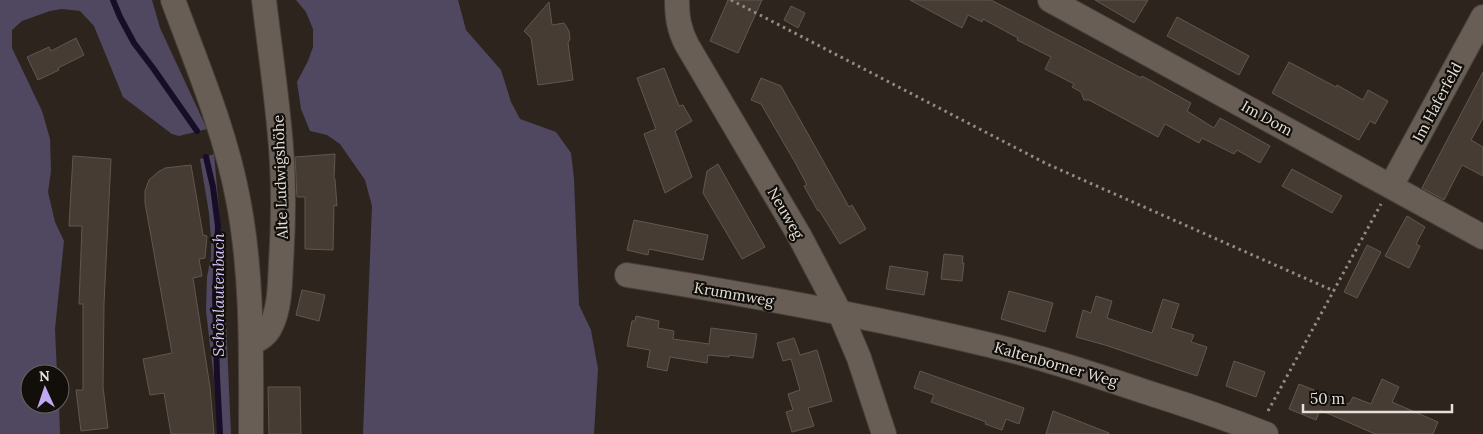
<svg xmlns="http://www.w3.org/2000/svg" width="1483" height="434" viewBox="0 0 1483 434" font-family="Lora,serif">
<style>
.green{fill:#504860}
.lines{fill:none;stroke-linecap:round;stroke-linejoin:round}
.stream{stroke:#170d27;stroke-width:6}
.building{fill:#463c34;stroke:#61574f}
.street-casing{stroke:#47403a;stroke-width:26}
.path{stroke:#928b84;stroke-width:3;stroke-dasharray:2.5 4;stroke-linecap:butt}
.street{stroke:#685e55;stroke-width:24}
.labels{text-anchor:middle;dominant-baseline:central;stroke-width:4.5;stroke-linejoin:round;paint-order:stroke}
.street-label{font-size:15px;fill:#e6e0db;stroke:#120f0b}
.water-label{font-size:16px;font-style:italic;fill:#d5c4fd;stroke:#120f0b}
</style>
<rect width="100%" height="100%" fill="#2d251d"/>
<!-- green -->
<g class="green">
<path d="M0,0H152L160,28L207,129L179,136L172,134L123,97L94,26L80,11L62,9L50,11L22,21L12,30V48L42,111L50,139L51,171L48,192L55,222L64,241L55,329L57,374H30V404H59L60,434H0Z"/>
<path d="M296,0H458L466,30L501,70L511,102L520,119L556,132L571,153L574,179L579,305L591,330L598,369L594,434H363L372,206L365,180L340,144L327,135L310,131L301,109L297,82L308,61L313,47V29L306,12Z"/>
<path d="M214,154L223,255L231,434H218L214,379L206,311L207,277L211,257V240L209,213L200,159Z"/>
</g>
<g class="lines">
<!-- stream -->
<g class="stream">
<path d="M113,0L120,17L134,43L153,68L197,131"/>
<path d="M206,157L213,187L218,226L215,296L217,377L220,434"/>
</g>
</g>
<!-- building -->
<g class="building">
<path d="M728,0H762L738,53L710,41Z"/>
<path d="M910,0H991L1141,78L1142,76L1191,103L1187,111L1214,128L1220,118L1270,146L1260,163L1237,150L1234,154L1202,138L1199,143L1165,124L1158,137L1089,100H1084L1081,92L1072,87L1074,84L1045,69L1051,57L1017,40L1018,38L983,19L982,22L968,15L962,28Z"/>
<path d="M1095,0H1148L1134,23Z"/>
<path d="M549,2L552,25L564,23L569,31L570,39L568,43L573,80L538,85L531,38L524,31Z"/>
<path d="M791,6L805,13L798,28L784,20Z"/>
<path d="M1177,17L1249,56L1239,75L1167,36Z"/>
<path d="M76,38L84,55L58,68L59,70L38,80L27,57L49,47L51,51Z"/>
<path d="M1289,62L1336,87L1337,85L1363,100L1368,90L1388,101L1375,124L1370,121L1359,140L1272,93Z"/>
<path d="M664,68L679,106L683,105L692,121L675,131L692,177L665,193L644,134L656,129L637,78Z"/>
<path d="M1483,72V118L1471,140L1483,147V176L1462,165L1444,200L1422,188Z"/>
<path d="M761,78L781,86L849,207L852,205L866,229L840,244L819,210L818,211L804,186L807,185L796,164L761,104L751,100Z"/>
<path d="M335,154L334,179H335L337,206L334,205L333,250L305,249V197H297L295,157Z"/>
<path d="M73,156L111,159L104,304L103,387L108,428L81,431L76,390H83V304H79L82,226H69Z"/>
<path d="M718,164L765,247L742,259L703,193L707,171Z"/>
<path d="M191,165L203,235L207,236L205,258L199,259L202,276L193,278L210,387L214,434H171L164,393L150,395L143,359L172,353L145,203V191L149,180L158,172L165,168Z"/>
<path d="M1292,169L1342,196L1332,213L1282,186Z"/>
<path d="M1407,216L1425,227L1416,244L1420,246L1409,268L1385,256Z"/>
<path d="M634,220L708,235L703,260L649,249L648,255L627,250Z"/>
<path d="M1367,245L1381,252L1357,298L1344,292Z"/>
<path d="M944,254L963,256L962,263H964L962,281L941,279Z"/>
<path d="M890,266L928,272L924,295L886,289Z"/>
<path d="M302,290L325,295L319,321L296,315Z"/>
<path d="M1009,291L1053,303L1045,332L1001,319Z"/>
<path d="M1096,296L1112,301L1107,318L1152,333L1163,299L1179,304L1171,328L1194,335L1191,342L1207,347L1197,376L1105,345L1076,337L1083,310L1091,313Z"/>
<path d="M636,316L659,321L658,328L674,331L673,339L709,344L711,328L757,334L753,358L729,355V357L708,355L707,363L670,357L667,371L647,367L650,350L627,346L632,321H635Z"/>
<path d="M794,338L800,355L817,350L832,401L808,408L814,426L792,432L786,412L793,410L788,394L800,390L791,359L783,361L777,343Z"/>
<path d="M1234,361L1265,372L1256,397L1226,386Z"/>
<path d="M920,371L1024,408L1019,424L1006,419L1002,430L985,424L986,422L931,402L934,395L914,388Z"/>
<path d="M1382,379L1399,387L1392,402L1438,422L1433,434H1375L1320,410L1316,420L1289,409L1299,384L1349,404L1353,397L1371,404Z"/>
<path d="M268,387H300L301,434H269Z"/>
<path d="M1053,411L1109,433V434H1046Z"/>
</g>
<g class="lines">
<defs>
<g id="street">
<path d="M173,0C197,65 225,130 238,199C253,276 251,355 251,434"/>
<path d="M677,0C677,17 679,30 687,45L799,235L840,313L859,358L884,434"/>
<path d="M1050,0L1483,237"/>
<path d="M1391,186L1483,17"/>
<path d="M627,275C745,294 864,315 981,343C1039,356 1095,375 1152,394C1190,406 1228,419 1266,434"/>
<path d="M251,343C260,339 267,335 271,326C280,308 280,283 281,262C284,217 284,171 279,125C275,83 269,42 264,0"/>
</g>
</defs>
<!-- street casing -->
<use href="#street" class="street-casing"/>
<!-- path -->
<g class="path">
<path d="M731,0L1047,164L1334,291"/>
<path d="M1268,411L1381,204"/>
</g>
<!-- street -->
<use href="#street" class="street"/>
</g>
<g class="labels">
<!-- street labels -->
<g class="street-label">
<text transform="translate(1437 102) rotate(-62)">Im Haferfeld</text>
<text transform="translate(1267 118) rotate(29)">Im Dom</text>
<text transform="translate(280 177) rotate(-92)">Alte Ludwigshöhe</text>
<text transform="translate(786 213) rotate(60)">Neuweg</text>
<text transform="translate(734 294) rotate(10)">Krummweg</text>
<text transform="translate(1056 364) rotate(16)">Kaltenborner Weg</text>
</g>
<!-- water labels -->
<g class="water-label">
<text transform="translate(218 295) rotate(-90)">Schönlautenbach</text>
</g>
</g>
<!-- north arrow -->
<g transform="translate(45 389) rotate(357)"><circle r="24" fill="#120f0b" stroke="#67635e"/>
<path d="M0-4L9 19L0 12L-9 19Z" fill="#c1a8f3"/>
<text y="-8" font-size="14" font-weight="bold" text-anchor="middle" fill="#e6e0db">N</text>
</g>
<!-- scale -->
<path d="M1303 404v8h149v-8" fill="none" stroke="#e6e0db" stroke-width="2.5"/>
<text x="1310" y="404" font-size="15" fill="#e6e0db" stroke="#120f0b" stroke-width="4" paint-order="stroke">50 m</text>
</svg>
